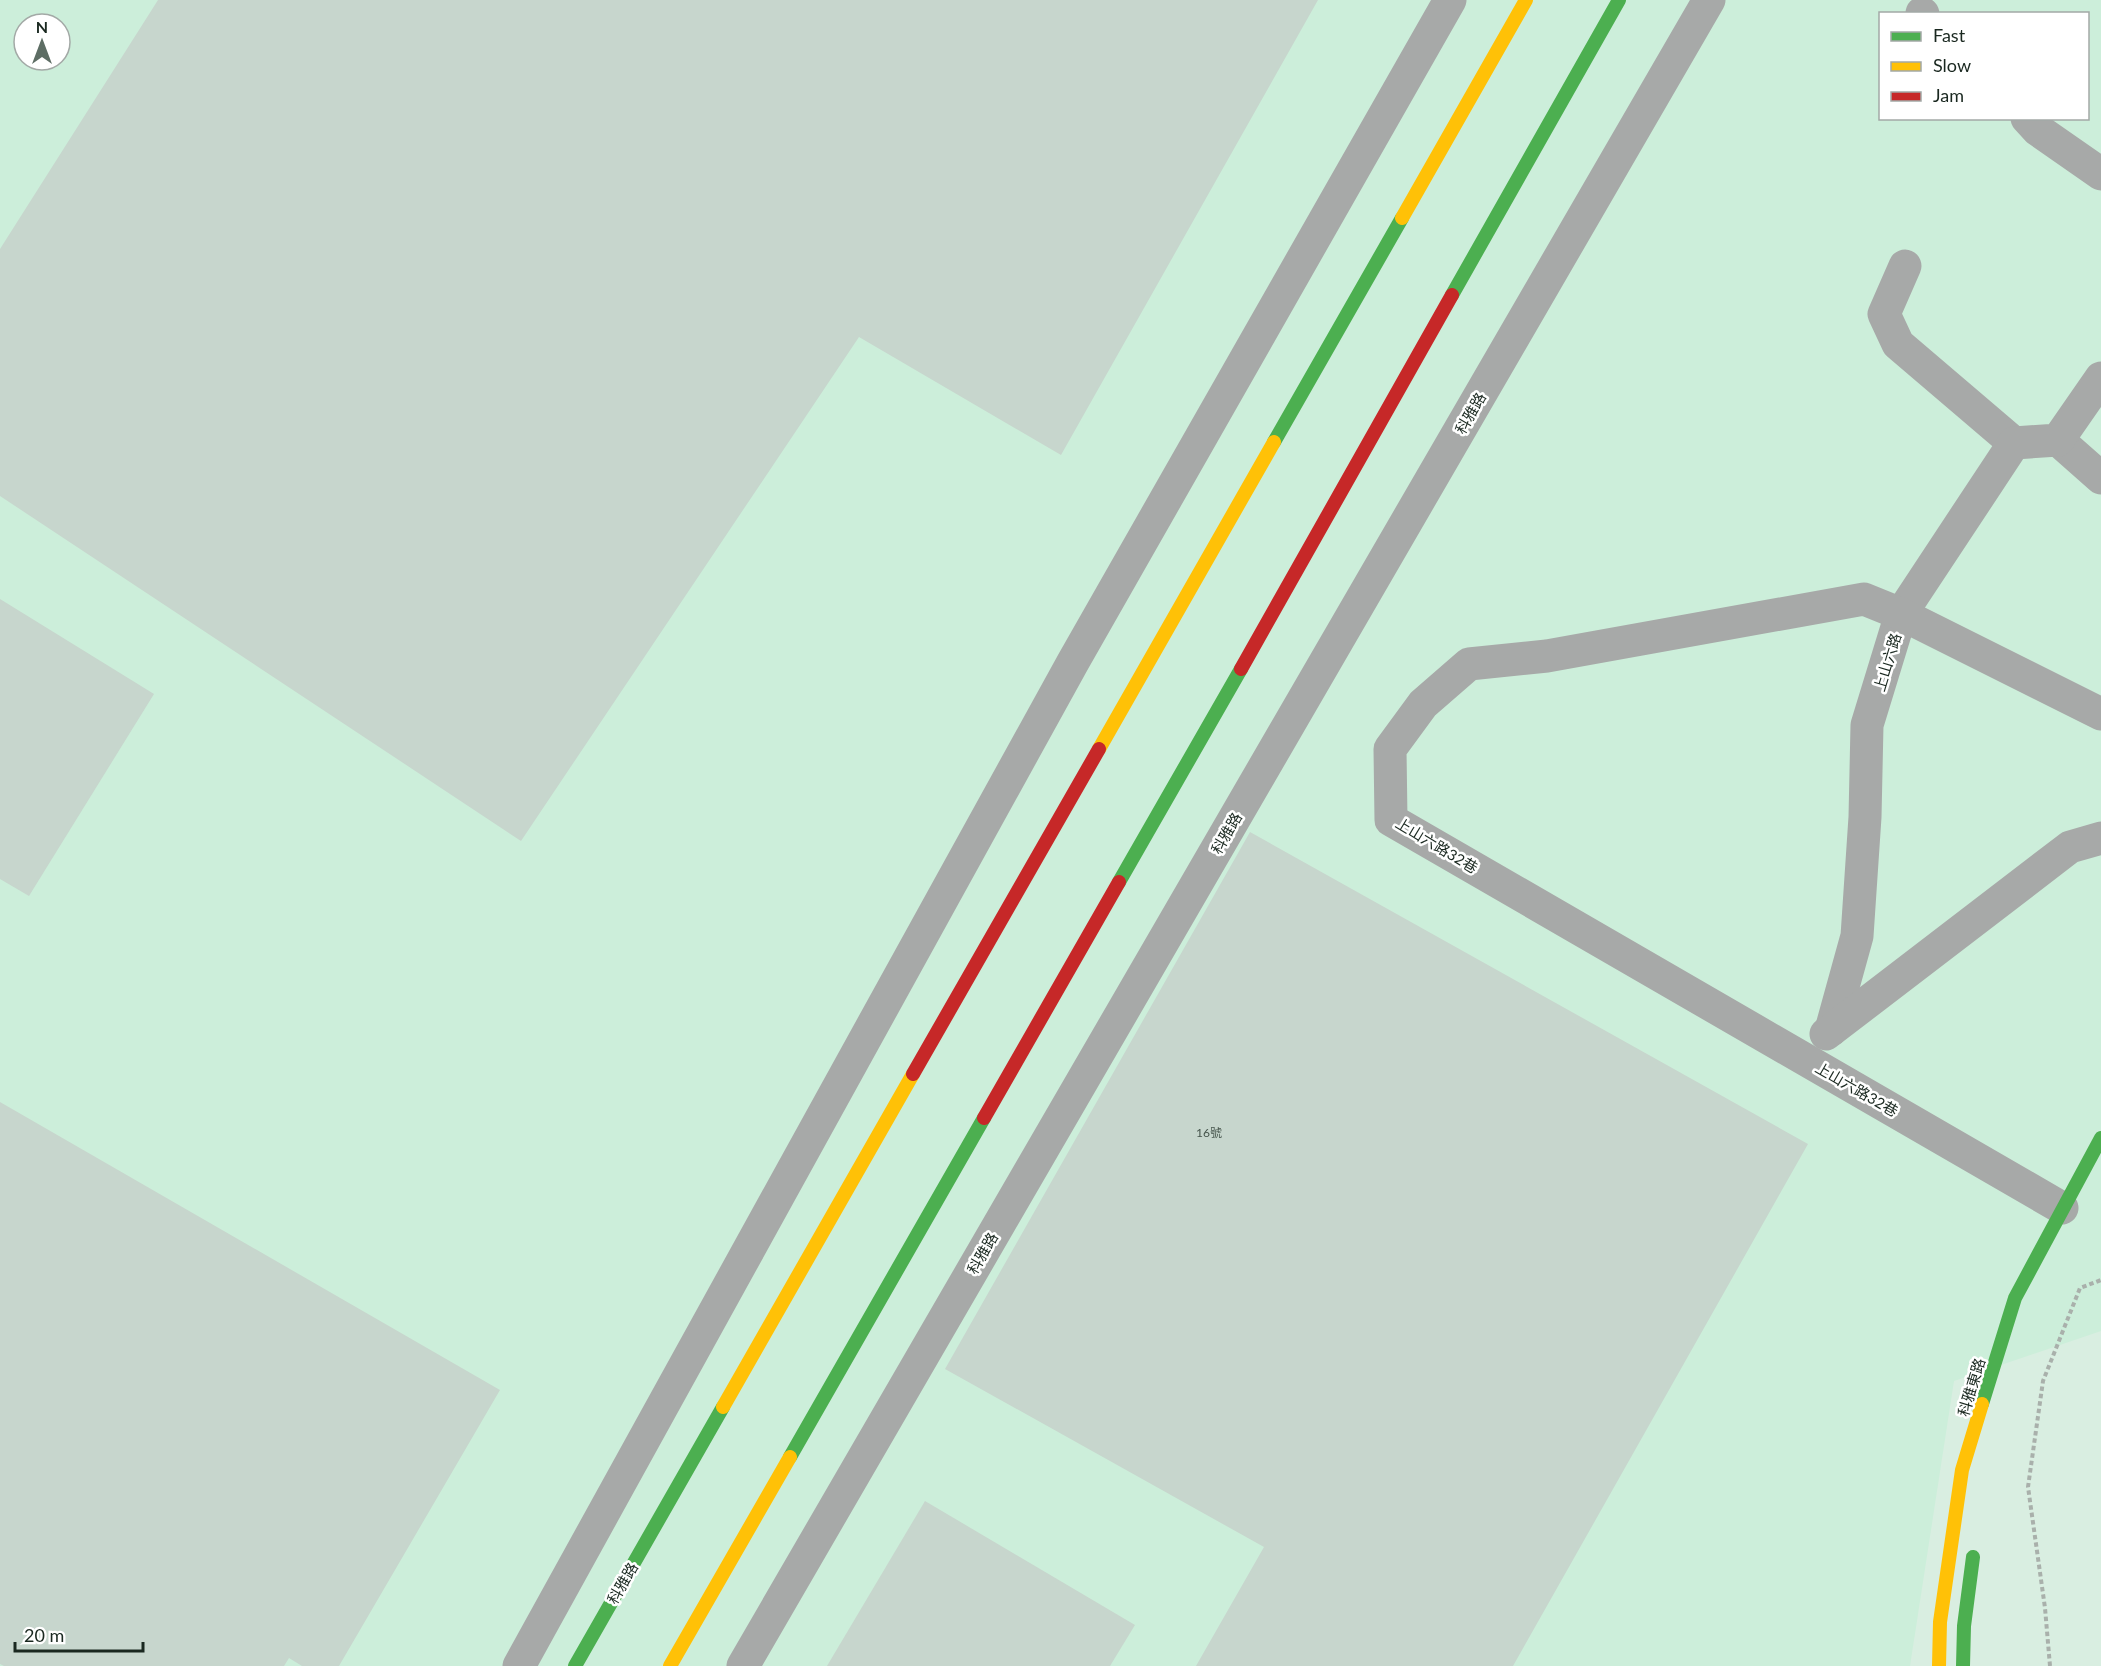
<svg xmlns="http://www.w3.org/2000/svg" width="2101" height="1666" viewBox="0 0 2101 1666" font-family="Lato,'Noto Sans TC',sans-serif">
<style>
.built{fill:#cceeda;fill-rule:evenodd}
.building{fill:#c7d6cd}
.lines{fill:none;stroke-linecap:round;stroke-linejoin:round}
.path{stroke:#a9b0ab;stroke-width:4;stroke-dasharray:4.5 3;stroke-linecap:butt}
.street{stroke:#a7a9a8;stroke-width:33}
.fast{stroke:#4caf50;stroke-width:14}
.slow{stroke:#ffc107;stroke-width:14}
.jam{stroke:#c62828;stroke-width:14}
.labels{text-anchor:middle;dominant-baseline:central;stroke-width:5;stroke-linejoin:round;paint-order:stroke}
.number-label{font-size:12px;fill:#45544b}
.street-label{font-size:15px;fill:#1a2820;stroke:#fff}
</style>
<rect width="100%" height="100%" fill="#d9eee1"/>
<!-- built -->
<path class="built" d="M0,0H2101V1331L1954,1381L1910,1666H0ZM1880,14H2088V118H1880ZM24,24H60V60H24Z"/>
<!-- building -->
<g class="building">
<path d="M158,0H1318L1061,455L859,337L521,841L0,496V249Z"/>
<path d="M0,599L154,694L29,896L0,879Z"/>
<path d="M1250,832L1808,1144L1513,1666H1196L1264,1547L945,1369Z"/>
<path d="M0,1102L500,1390L339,1666H302L289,1658L284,1666H4L0,1664Z"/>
<path d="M925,1501L1135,1625L1110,1666H827Z"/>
</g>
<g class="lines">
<!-- path -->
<path class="path" d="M2050,1666L2045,1608L2028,1487L2043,1381L2080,1288L2101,1280"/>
<!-- street -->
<g class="street">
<path d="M1922,13L1923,14"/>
<path d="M2027,118L2038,130L2101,174"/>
<path d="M1905,266L1884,314L1898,344L2014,443"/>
<path d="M2058,440L2101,478"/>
<path d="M1831,1030L1857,936L1865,817L1867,725L1901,614L2014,443L2058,440L2101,378"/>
<path d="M1826,1034L2070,847L2101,838"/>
<path d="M2062,1208L1391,820L1390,749L1423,704L1469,664L1547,656L1864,599L1901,614L2101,714"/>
<path d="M519,1666L1073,662L1450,0"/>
<path d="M743,1666L1709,0"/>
</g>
<!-- fast -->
<g class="fast">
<path d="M1452,295L1619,0"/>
<path d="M1274,442L1402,218"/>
<path d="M1119,882L1241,669"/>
<path d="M1982,1404L2015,1298L2101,1138"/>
<path d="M790,1457L984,1118"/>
<path d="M575,1666L723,1407"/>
<path d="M1963,1666L1964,1626L1973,1557"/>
</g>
<!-- slow -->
<g class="slow">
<path d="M1402,218L1526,0"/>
<path d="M1099,749L1274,442"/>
<path d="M723,1407L913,1074"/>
<path d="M670,1666L790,1457"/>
<path d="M1939,1666L1940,1622L1962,1470L1982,1404"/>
</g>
<!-- jam -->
<g class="jam">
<path d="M1241,669L1452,295"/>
<path d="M913,1074L1099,749"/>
<path d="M984,1118L1119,882"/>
</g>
</g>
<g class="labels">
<!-- number labels -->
<g class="number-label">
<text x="1209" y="1132">16號</text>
</g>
<!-- street labels -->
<g class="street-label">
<text transform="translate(1470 413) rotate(-60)">科雅路</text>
<text transform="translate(1887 662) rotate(-73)">上山六路</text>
<text transform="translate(1226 833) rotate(-60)">科雅路</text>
<text transform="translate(1437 845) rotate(31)">上山六路32巷</text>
<text transform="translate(1857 1089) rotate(30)">上山六路32巷</text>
<text transform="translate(982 1253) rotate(-60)">科雅路</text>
<text transform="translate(1971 1387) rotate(-73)">科雅東路</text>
<text transform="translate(622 1583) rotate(-60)">科雅路</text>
</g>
</g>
<!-- legend -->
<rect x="1879" y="12" width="210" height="108" fill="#ffffff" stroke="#a3a9a6" stroke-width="1.5"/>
<rect x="1891" y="32" width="30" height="9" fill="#4caf50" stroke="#a3a9a6" stroke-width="1.5"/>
<text x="1933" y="42" font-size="18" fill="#1a2820">Fast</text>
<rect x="1891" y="62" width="30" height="9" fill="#ffc107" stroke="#a3a9a6" stroke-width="1.5"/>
<text x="1933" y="72" font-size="18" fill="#1a2820">Slow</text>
<rect x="1891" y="92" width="30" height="9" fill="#c62828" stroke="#a3a9a6" stroke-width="1.5"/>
<text x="1933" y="102" font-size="18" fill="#1a2820">Jam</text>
<!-- north arrow -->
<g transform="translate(42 42)"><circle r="28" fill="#ffffff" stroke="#a3a9a6" stroke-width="1.5"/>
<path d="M0-4.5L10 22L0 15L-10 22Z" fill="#5d6d64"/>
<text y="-9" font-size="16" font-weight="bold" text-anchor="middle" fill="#1a2820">N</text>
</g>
<!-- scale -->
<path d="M15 1642v9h128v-9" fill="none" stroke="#1a2820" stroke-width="3"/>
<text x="24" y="1642" font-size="18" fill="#1a2820" stroke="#ffffff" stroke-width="4.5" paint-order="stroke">20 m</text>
</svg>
